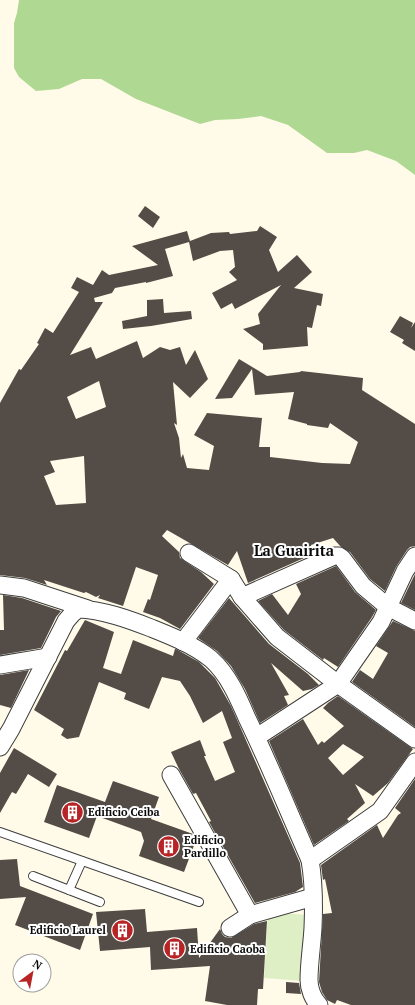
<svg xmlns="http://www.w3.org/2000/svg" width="415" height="1005" viewBox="0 0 415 1005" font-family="'PT Serif',serif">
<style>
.forest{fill:#afd892}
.pitch{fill:#dfefc5}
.building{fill:#534c47;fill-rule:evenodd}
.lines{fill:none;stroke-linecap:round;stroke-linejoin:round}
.service-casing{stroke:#3d3d3d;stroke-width:10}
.minor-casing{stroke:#3d3d3d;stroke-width:19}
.service{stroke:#fff;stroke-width:8}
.minor{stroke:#fff;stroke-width:17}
.labels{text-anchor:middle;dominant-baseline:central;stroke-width:4;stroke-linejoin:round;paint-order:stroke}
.poi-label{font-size:11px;font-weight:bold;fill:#0a0a0a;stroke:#fff;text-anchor:start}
.district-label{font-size:15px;font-weight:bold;fill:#0a0a0a;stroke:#fff}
</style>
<rect width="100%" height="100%" fill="#fffbe8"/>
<!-- forest -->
<path class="forest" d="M19,0H415V175L396,161L367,150L354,153H327L288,125L261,116L238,119L215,120L200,124L136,99L101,79H82L59,89L36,91L19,77L14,68V23L17,13Z"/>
<!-- pitch -->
<path class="pitch" d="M268,912L308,915L303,981L264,978Z"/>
<!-- building -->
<g class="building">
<path d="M145,206L160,217L153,228L138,216Z"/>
<path d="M260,226L277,237L269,250L278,272L297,255L312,272L294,288L323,294L321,306L317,305L312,328L307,327L308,346L263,350V344L243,329L260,324L258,314L281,285L235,309L232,303L221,309L212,293L237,280L229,272L235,267L233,250L220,251L193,261L189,242L165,249L173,276L146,283V282L115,288L112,293L94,298L95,302H103L70,355L91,347L96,359L137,341L143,358L160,347L170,350L180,347L186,365L195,350L208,379L190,398L173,382L177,425L174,423L179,438L181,458L183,454L187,468L209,470L214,446L194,435L207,413L262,418L259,447H270V457L322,463L350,464L358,442L330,423L328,428L307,425V424L288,419L294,392L255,395L252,369L232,398L215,399L239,359L267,376L300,372L301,371L363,378L362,390L415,424V546L410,547L407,550L396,567L385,591L370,579L350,552L341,547L333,538L311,545L313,554L248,583L237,551L228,565L167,530L162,536L179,552L180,558L201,572L214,584L180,629L160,618L143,612L148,599L150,600L158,575L136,567L123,606L98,598L100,595L96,597L86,592L84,593L44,580L47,585L25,578L0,575V403L19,369L21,370L39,344L37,343L45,328L53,333L79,292L71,288L77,277L93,285L102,270L109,275L158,265L132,246L187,231L190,241L211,233L229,232L230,234L257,231ZM99,381L106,407L76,419L67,397ZM84,456L86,503L56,505L44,476L55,472L50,461Z"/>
<path d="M163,299L164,313L191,311L192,319L151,326L123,329L122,321L147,316V300Z"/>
<path d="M400,316L413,323L411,328L415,322V351L402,343L404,340L390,332Z"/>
<path d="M336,566L355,592L376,610L372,617L338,667L324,658L323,660L284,630L258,601L272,594L288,615L301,594L296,584Z"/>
<path d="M415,574V610L401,603Z"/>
<path d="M3,595L22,598L61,611L56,617L41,648L0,655V630H4Z"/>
<path d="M229,598L269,644L308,674L319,685L312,689L303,691L271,663L289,695L284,696L288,705L260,723L245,689L231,666L217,651L198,638Z"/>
<path d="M85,620L114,632L103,668L121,674L133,640L173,656L175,649H176L199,662L215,678L231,706L300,863L303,887L295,892L255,903L209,822L211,821L196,793L193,794L179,769L171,752L200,740L206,756H204L215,781L235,772L223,742L232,738L222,711L203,723L190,696L180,681L162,677L149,709L124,699L126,693L99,682L79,737L67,739L61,735L64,729L34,710L65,650L67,651Z"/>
<path d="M393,621L415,631V727L352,682L360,670L373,679L388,653L376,646Z"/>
<path d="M29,670L11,708L0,705V675Z"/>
<path d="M338,696L413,749L388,783L373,796L355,784L365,803L347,819L349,821L314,845L269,741L303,719L318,745L322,741L324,743L344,726L323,708L328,703ZM343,744L364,757L343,775L328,758Z"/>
<path d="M14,748L57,774L49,787L28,774L16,794L12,792L0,813V773Z"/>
<path d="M415,779V1005H351L337,1000L335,1004L327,1000L322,992L319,982L323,914L332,913L325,879L323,880L321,865L377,825L383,838L398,815L401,813L395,808Z"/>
<path d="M113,781L159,797L151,819L193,834L196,840L184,872L139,856L144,841L141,832L97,816L89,838L44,822L57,785L105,802Z"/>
<path d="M17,859L20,886L93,914L80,950L15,925L26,897L0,899V860Z"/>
<path d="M145,909L147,932L197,928L199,958L220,929L222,934L225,937L231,938L254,924L267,921L263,989H258L257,1005H227L205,1001L210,966L151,970L150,947L100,951L96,912Z"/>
<path d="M286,982L299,983L301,994L286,993Z"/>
</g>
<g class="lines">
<defs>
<g id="service">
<path d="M0,832L199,902"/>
<path d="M33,876L100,902"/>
<path d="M69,890L82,861"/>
</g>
<g id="minor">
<path d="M189,553L231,579L242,597L277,637L338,684L415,739"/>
<path d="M0,585L24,588L88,609"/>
<path d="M242,597L334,556H339L342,558L363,586L388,607L415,621"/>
<path d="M183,642L231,579"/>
<path d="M0,665L48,657"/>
<path d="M257,737L338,684L381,622L405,571L415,556"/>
<path d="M0,747L11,729L66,621L72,614L78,609C103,610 128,619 151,628C171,636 194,645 211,659C228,674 238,697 247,718C270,765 289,813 310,860C314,883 314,905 313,928C312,945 309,963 309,980C309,989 313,999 319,1005"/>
<path d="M171,775L250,915L313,897"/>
<path d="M310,860L380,811L415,762"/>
<path d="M230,928L250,915"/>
</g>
</defs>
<!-- service casing -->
<use href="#service" class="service-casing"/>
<!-- minor casing -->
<use href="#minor" class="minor-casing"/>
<!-- service -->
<use href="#service" class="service"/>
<!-- minor -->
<use href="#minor" class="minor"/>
</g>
<!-- icons -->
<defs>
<symbol id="building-disc" viewBox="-11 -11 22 22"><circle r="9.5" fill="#b82425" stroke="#fff"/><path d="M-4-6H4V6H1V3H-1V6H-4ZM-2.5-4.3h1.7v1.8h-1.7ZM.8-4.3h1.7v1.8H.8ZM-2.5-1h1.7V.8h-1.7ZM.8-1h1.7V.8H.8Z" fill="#fff"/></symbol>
</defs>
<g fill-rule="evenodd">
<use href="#building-disc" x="60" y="800" width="25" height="25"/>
<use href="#building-disc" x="156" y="834" width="25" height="25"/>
<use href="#building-disc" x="110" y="918" width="25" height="25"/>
<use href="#building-disc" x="162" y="936" width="25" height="25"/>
</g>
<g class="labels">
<!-- poi labels -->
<g class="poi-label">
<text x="88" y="812">Edificio Ceiba</text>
<text x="184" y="840">Edificio<tspan x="184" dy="13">Pardillo</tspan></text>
<text x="106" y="930" text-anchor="end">Edificio Laurel</text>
<text x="190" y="949">Edificio Caoba</text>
</g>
<!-- district labels -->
<g class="district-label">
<text x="294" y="550">La Guairita</text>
</g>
</g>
<!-- north arrow -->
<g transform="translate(32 973) rotate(32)"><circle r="19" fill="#ffffff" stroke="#9d9d9d"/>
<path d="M0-3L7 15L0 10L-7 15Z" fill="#b82425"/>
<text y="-6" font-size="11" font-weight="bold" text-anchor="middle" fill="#0a0a0a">N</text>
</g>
</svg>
